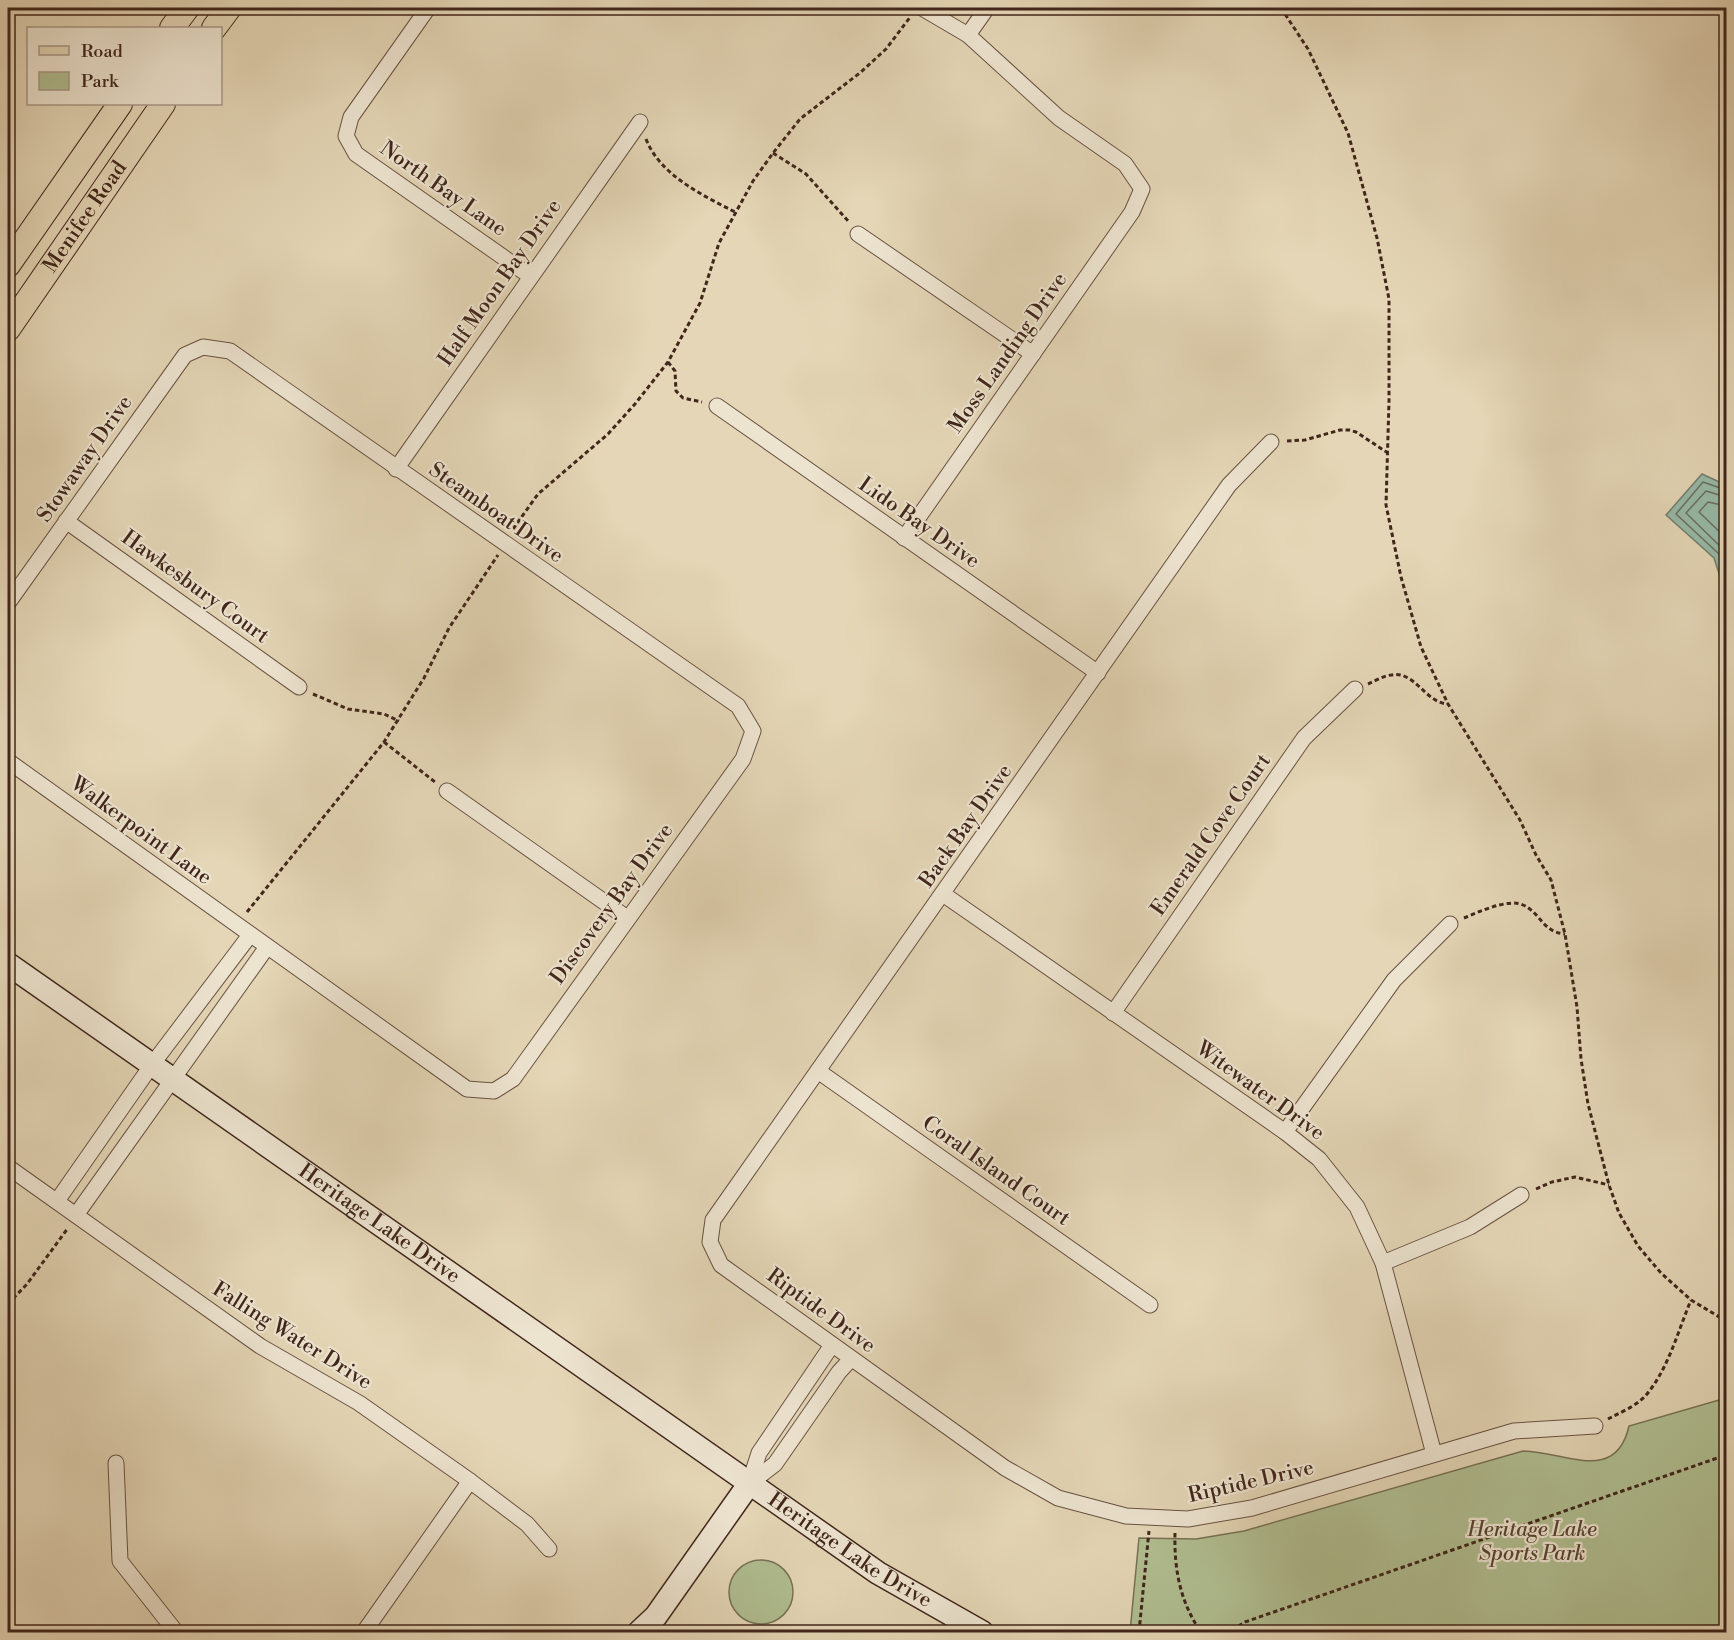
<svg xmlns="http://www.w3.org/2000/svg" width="1734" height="1640" viewBox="0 0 1734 1640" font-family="'Libre Bodoni',serif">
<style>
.green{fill:#b0be91;stroke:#787256;stroke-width:1.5}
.water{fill:#97baa8;stroke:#757f70;stroke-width:1.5}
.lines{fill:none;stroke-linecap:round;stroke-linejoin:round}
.shore{stroke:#6c7062;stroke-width:1.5}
.street-casing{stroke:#6a5242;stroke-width:17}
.secondary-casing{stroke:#41261c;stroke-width:25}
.primary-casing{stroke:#41261c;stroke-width:26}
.path{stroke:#41261c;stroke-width:3;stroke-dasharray:4.5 3;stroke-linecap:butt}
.street{stroke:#ede4d0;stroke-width:15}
.secondary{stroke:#ede4d0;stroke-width:22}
.primary{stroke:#e4d6b6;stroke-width:24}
.labels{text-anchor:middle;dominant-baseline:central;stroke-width:4.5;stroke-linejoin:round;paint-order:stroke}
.street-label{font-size:21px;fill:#41261c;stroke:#ede4d0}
.park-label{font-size:21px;font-style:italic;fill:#574433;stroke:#ede4d0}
</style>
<rect width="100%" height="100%" fill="#e4d6b6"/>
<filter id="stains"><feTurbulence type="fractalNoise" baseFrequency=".00333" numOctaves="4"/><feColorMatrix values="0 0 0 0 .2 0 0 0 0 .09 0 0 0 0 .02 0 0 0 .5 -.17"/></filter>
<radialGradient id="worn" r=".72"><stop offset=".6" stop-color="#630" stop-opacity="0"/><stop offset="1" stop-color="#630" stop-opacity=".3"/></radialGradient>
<!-- green -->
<g class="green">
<path d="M1726,1398V1632H1130L1139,1538L1196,1539L1244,1531L1523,1451C1566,1452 1616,1484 1629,1426Z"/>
<circle cx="761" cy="1592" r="32"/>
</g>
<!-- water -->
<path class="water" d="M1702,474L1726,485V595L1714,558L1666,515Z"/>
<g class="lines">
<!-- shore -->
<g class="shore">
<path d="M1726,490L1703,482L1676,514L1719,554L1726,576"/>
<path d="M1726,497L1706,491L1686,513L1726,552"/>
<path d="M1726,506L1708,502L1699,512L1726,538"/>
</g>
<defs>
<g id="street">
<path d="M428,8L351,117L346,136L356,154L530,276"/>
<path d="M968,35L987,8"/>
<path d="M858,234L1033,354"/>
<path d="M717,406L1098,673"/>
<path d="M1271,442L1229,485L713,1220L710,1242L721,1265L1005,1468L1058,1498L1126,1516L1188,1519L1252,1508L1514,1431L1595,1426"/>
<path d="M396,469L640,122"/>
<path d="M66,521L299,687"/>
<path d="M904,538L1132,212L1142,189L1125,164L1059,118L968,35L922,8"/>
<path d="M8,603L185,355L203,347L230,351L738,706L753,731L743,759L513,1079L494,1091L467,1089L8,761"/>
<path d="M447,791L627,918"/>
<path d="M943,894L1285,1132L1319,1159L1357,1207L1383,1263L1434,1454"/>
<path d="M1113,1013L1304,738L1355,689"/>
<path d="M818,1071L1150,1305"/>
<path d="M1285,1132L1394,980L1450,924"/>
<path d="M8,1167L260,1346L359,1403L470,1481L527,1524L549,1549"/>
<path d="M57,1201L151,1066L250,935"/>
<path d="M76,1215L267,947"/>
<path d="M1383,1263L1470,1227L1521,1195"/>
<path d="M116,1463L120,1561L176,1632"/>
<path d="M749,1484L759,1453L832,1345"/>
<path d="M749,1484L775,1464L839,1372L851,1359"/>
<path d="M364,1632L470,1481"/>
</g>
<g id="secondary">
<path id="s1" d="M8,964L878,1573L982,1632"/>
<path d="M639,1632L656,1616L749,1484"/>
</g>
<g id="primary">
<path d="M172,28L187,8"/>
<path d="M214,28L229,8"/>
<path d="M8,265L120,104"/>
<path id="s2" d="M8,329L163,104"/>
</g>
</defs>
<!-- street casing -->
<use href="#street" class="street-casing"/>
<!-- secondary casing -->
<use href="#secondary" class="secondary-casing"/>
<!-- primary casing -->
<use href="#primary" class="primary-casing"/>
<!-- path -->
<g class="path">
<path d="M1281,8L1308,49L1348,133L1377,238L1389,299V401L1386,505L1401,577L1421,647L1448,704L1520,820L1536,855L1551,880L1565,934L1577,1007L1581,1059L1588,1104L1609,1185L1619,1213L1638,1246L1661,1273L1691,1300L1726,1321"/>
<path d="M646,139C660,175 702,195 735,212"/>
<path d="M773,153L806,174L849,222"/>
<path d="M668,362L675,371L676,391L683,398L702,402"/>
<path d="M1287,441L1305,440L1340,430H1349L1356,432L1388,453"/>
<path d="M513,529L538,494L608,434L635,404L668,362L700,303L719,243L753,181L773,153L800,119L861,72L886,49L911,16"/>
<path d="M1368,684C1375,681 1383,676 1391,675C1415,670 1425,703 1448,704"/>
<path d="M313,694L348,709L384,714L399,721"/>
<path d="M384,742L435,782"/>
<path d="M247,912L384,742L424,678L449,628L498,555"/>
<path d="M1464,918C1478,912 1509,898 1523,905C1541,913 1542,932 1565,934"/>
<path d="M1536,1189L1552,1182L1575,1177L1609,1185"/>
<path d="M8,1304L27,1284L68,1228"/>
<path d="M1608,1419C1621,1412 1637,1406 1647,1394C1669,1367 1678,1331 1691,1300"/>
<path d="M1175,1533C1174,1569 1180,1602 1201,1632"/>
<path d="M1139,1632L1149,1531"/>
<path d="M1234,1632L1237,1627L1245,1622L1726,1455"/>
</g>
<!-- street -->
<use href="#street" class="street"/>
<!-- secondary -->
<use href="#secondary" class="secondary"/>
<!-- primary -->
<use href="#primary" class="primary"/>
</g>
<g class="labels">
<!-- street labels -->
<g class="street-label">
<text transform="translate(443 189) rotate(35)">North Bay Lane</text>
<text stroke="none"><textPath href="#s2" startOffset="136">Menifee Road</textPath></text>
<text transform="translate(500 283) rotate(-55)">Half Moon Bay Drive</text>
<text transform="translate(1008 353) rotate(-55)">Moss Landing Drive</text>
<text transform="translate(85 459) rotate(-55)">Stowaway Drive</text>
<text transform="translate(496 513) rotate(35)">Steamboat Drive</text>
<text transform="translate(919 523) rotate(35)">Lido Bay Drive</text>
<text transform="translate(195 587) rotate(36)">Hawkesbury Court</text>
<text transform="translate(966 826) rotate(-55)">Back Bay Drive</text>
<text transform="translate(141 831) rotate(36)">Walkerpoint Lane</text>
<text transform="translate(1211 835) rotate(-55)">Emerald Cove Court</text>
<text transform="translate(612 904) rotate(-54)">Discovery Bay Drive</text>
<text transform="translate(1260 1091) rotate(36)">Witewater Drive</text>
<text transform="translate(996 1171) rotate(35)">Coral Island Court</text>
<text stroke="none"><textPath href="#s1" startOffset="453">Heritage Lake Drive</textPath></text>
<text transform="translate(821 1311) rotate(36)">Riptide Drive</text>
<text transform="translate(292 1336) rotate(32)">Falling Water Drive</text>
<text transform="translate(1251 1482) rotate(-13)">Riptide Drive</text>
<text stroke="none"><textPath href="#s1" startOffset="1026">Heritage Lake Drive</textPath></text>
</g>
<!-- park labels -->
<g class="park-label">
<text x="1532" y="1530">Heritage Lake<tspan x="1532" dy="24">Sports Park</tspan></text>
</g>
</g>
<!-- margin -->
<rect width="1734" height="1640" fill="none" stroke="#e4d6b6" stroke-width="30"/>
<rect x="9" y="9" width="1716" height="1622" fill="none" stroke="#41261c" stroke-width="3"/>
<rect x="15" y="15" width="1704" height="1610" fill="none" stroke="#41261c" stroke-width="1.5"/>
<!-- legend -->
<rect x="27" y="27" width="195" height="78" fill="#ede4d0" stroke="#a89888" stroke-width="1.5"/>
<rect x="39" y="46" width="30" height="9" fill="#e4d6b6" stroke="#a89888" stroke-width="1.5"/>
<text x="81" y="57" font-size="18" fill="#41261c">Road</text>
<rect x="39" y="72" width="30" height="18" fill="#b0be91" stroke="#a89888" stroke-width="1.5"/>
<text x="81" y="87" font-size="18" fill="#41261c">Park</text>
<rect width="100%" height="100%" filter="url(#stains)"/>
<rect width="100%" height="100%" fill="url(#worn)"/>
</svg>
